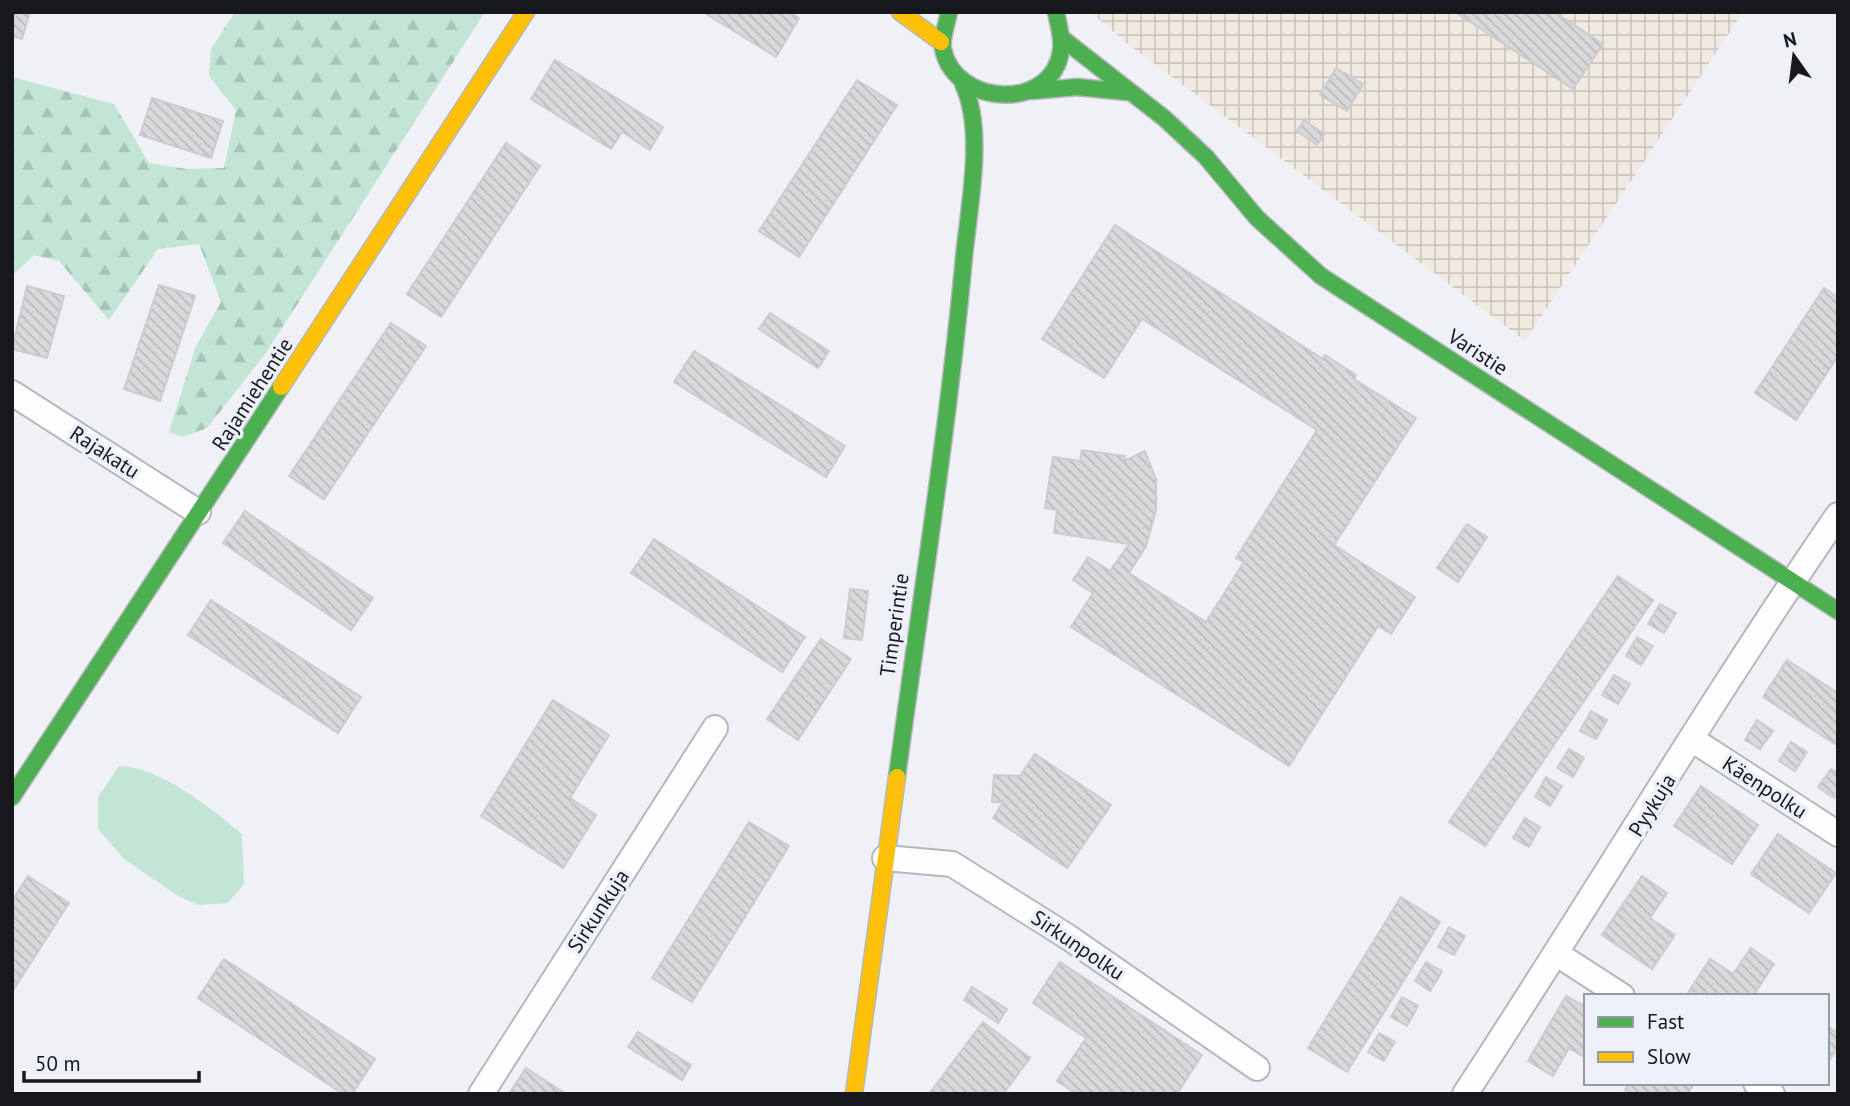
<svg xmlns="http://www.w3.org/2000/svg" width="1850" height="1106" viewBox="0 0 1850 1106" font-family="'PT Sans',sans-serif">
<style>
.industrial{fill:url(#industrial-grid)}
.grass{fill:#c2e5d6}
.forest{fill:url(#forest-firs)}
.building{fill:url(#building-back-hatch);stroke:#cccbce;stroke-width:2}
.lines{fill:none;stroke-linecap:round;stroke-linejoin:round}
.street-casing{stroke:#b6b7bb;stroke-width:28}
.fast-casing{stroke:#b6b7bb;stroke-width:19}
.slow-casing{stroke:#b6b7bb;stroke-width:19}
.street{stroke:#fdfdfe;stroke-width:24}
.fast{stroke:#4caf50;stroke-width:16}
.slow{stroke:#ffc107;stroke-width:16}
.labels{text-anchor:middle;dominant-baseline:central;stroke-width:7;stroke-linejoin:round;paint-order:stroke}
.street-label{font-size:21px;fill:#16181b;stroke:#ecf0fa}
</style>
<defs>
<pattern id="industrial-grid" width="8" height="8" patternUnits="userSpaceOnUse" patternTransform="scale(1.75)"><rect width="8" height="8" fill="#f1eae2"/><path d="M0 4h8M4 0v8" fill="none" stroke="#cec8c1"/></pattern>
<pattern id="forest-firs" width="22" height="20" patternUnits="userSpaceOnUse" patternTransform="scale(1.75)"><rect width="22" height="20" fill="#c2e5d6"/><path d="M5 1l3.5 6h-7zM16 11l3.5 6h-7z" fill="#a6c4b7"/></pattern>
<pattern id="building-back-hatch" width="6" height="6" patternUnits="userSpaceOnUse" patternTransform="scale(1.75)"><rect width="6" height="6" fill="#d9d8db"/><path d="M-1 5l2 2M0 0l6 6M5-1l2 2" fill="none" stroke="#bab9bb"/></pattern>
</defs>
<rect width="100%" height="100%" fill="#f0f1f6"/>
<!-- industrial -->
<path class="industrial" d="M1090,12H1743L1525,341L1128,44Z"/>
<!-- grass -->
<path class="grass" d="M119,766C159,766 212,809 242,834L244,884L228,903L199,905L178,896L124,859L98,829V797Z"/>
<!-- forest -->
<path class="forest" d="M235,12H485L266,353L207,428L183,437L169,432L196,346L221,302L199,244L158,249L109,320L59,261L34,255L12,276V77L114,104L149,163L186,169L224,168L236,110L209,76L211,49Z"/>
<!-- building -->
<g class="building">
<path d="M12,12H30L22,39L12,36Z"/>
<path d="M703,12H789L799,18L776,57Z"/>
<path d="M1455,12H1554L1603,44L1573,89Z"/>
<path d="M555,60L663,127L650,150L622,132L611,149L531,99Z"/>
<path d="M1336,68L1363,84L1347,111L1320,95Z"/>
<path d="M857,80L897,105L799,257L759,231Z"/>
<path d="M152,98L223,121L211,158L140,135Z"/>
<path d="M1304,120L1324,134L1317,145L1297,131Z"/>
<path d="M506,143L540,166L441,317L407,294Z"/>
<path d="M1115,225L1323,359L1325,355L1356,375L1354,379L1416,418L1334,545L1415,597L1391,634L1378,626L1289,766L1071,627L1093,593L1073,580L1088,557L1110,571L1129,544L1054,533L1057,510L1045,508L1053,457L1080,461L1082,450L1125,456L1124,461L1145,451L1156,480V510L1146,546L1129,573L1206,622L1244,562L1236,558L1317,430L1142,319L1104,378L1042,339Z"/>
<path d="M159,285L195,296L160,401L124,389Z"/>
<path d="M27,286L64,296L47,358L12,349Z"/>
<path d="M1824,288L1838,297V356L1796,420L1755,393Z"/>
<path d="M770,313L829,351L818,368L759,329Z"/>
<path d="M391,323L426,346L324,499L289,476Z"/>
<path d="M694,351L845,446L826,477L674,382Z"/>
<path d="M245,511L373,598L351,630L223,543Z"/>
<path d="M1467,524L1487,537L1458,582L1437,568Z"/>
<path d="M654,539L805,637L782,672L631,573Z"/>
<path d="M1618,576L1653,600L1485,846L1449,822Z"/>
<path d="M850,589L868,591L862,640L844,638Z"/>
<path d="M211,600L361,697L338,733L188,635Z"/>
<path d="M1660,604L1676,613L1664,633L1648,624Z"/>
<path d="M1637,637L1653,646L1641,665L1626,656Z"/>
<path d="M821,639L851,659L798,740L767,719Z"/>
<path d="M1787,660L1838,693V746L1763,697Z"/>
<path d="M1614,675L1630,684L1618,704L1602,695Z"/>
<path d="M553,700L609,735L570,798L596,815L563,868L481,816Z"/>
<path d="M1591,711L1607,720L1596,739L1580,731Z"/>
<path d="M1757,720L1773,731L1760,749L1745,740Z"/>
<path d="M1791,742L1807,752L1795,771L1779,761Z"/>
<path d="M1569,749L1584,758L1573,777L1557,768Z"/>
<path d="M1035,754L1111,805L1067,868L993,818L1003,802H992L994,775L1020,776Z"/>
<path d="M1831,769L1838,773V791L1834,798L1818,787Z"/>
<path d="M1546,777L1562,786L1550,806L1535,797Z"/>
<path d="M1701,786L1758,825L1732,864L1674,826Z"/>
<path d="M1525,818L1540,827L1529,847L1513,838Z"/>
<path d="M749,822L789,846L692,1002L652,978Z"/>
<path d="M1778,834L1836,873L1809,913L1751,874Z"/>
<path d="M28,876L69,903L12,992V901Z"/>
<path d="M1642,876L1667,893L1650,918L1675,935L1652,969L1602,935Z"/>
<path d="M1401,897L1440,922L1347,1072L1308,1048Z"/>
<path d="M1449,927L1465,936L1454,955L1438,947Z"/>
<path d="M1751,948L1774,964L1753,996H1686L1710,959L1733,974Z"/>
<path d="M224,959L375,1059L352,1094H343L198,998Z"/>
<path d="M1060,962L1202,1055L1177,1094H1077L1057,1081L1086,1038L1033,1003Z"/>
<path d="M1426,962L1442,971L1430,991L1415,981Z"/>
<path d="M972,987L1007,1009L998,1023L964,1000Z"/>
<path d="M1566,996L1586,1007V1058L1569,1048L1553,1076L1528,1061Z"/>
<path d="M1402,997L1418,1006L1407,1026L1391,1017Z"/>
<path d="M983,1022L1030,1058L1003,1094H929Z"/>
<path d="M1827,1026L1838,1033V1048L1827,1063Z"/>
<path d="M638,1032L691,1065L682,1080L628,1047Z"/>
<path d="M1379,1033L1395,1042L1384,1061L1368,1052Z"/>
<path d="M526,1068L566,1094H509Z"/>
<path d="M1629,1083H1694L1688,1094H1632L1625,1090Z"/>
</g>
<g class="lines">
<defs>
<g id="street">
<path d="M12,393L198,512"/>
<path d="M1693,740L1838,834"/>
<path d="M885,858L952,864L1068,937L1257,1068"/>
<path d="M1557,954L1622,996"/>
<path d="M1756,1083L1772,1094"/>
<path d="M481,1094L715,728"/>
<path d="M1465,1094C1591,902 1708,704 1838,515"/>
</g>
<g id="fast">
<path d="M949,12C947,23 941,39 943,49C955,107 1053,112 1061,50C1063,39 1058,23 1056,12"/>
<path d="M1063,39L1164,118L1206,157L1257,218L1321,276L1838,611"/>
<path d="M1032,91L1077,87L1127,92"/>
<path d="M897,777C920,604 948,431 964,257C969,206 985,130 963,84"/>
<path d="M12,797L281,387"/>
</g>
<g id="slow">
<path d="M900,12L941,42"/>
<path d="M281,387L526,12"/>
<path d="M854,1094L897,777"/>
</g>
</defs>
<!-- street casing -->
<use href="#street" class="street-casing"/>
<!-- fast casing -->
<use href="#fast" class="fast-casing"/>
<!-- slow casing -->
<use href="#slow" class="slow-casing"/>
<!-- street -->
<use href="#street" class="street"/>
<!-- fast -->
<use href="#fast" class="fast"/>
<!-- slow -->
<use href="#slow" class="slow"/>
</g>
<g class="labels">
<!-- street labels -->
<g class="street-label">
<text transform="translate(1478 352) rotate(33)">Varistie</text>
<text transform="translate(252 394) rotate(-57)">Rajamiehentie</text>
<text transform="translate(105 452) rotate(33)">Rajakatu</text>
<text transform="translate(894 625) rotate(-82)">Timperintie</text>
<text transform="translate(1765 787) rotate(33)">Käenpolku</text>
<text transform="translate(1652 805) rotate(-58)">Pyykuja</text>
<text transform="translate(598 911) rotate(-57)">Sirkunkuja</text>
<text transform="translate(1078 945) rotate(34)">Sirkunpolku</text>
</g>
</g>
<!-- border -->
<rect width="1850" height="1106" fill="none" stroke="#16181b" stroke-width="28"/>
<!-- legend -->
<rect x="1584" y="994" width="245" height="91" fill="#ecf0fa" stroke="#969aa1" stroke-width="2"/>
<rect x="1598" y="1017" width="35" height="10" fill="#4caf50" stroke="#969aa1" stroke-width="2"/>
<text x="1647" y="1029" font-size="21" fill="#16181b">Fast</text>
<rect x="1598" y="1052" width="35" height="10" fill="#ffc107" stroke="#969aa1" stroke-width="2"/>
<text x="1647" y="1064" font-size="21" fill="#16181b">Slow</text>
<!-- north arrow -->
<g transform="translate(1794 56) rotate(346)" stroke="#ecf0fa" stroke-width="5" paint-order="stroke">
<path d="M0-5L12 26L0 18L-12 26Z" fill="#16181b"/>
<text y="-10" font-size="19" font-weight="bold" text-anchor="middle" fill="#16181b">N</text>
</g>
<!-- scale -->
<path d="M24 1071v10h175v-10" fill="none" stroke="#16181b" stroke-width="3.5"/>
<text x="35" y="1071" font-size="21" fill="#16181b" stroke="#ecf0fa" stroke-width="5" paint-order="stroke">50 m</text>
</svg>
